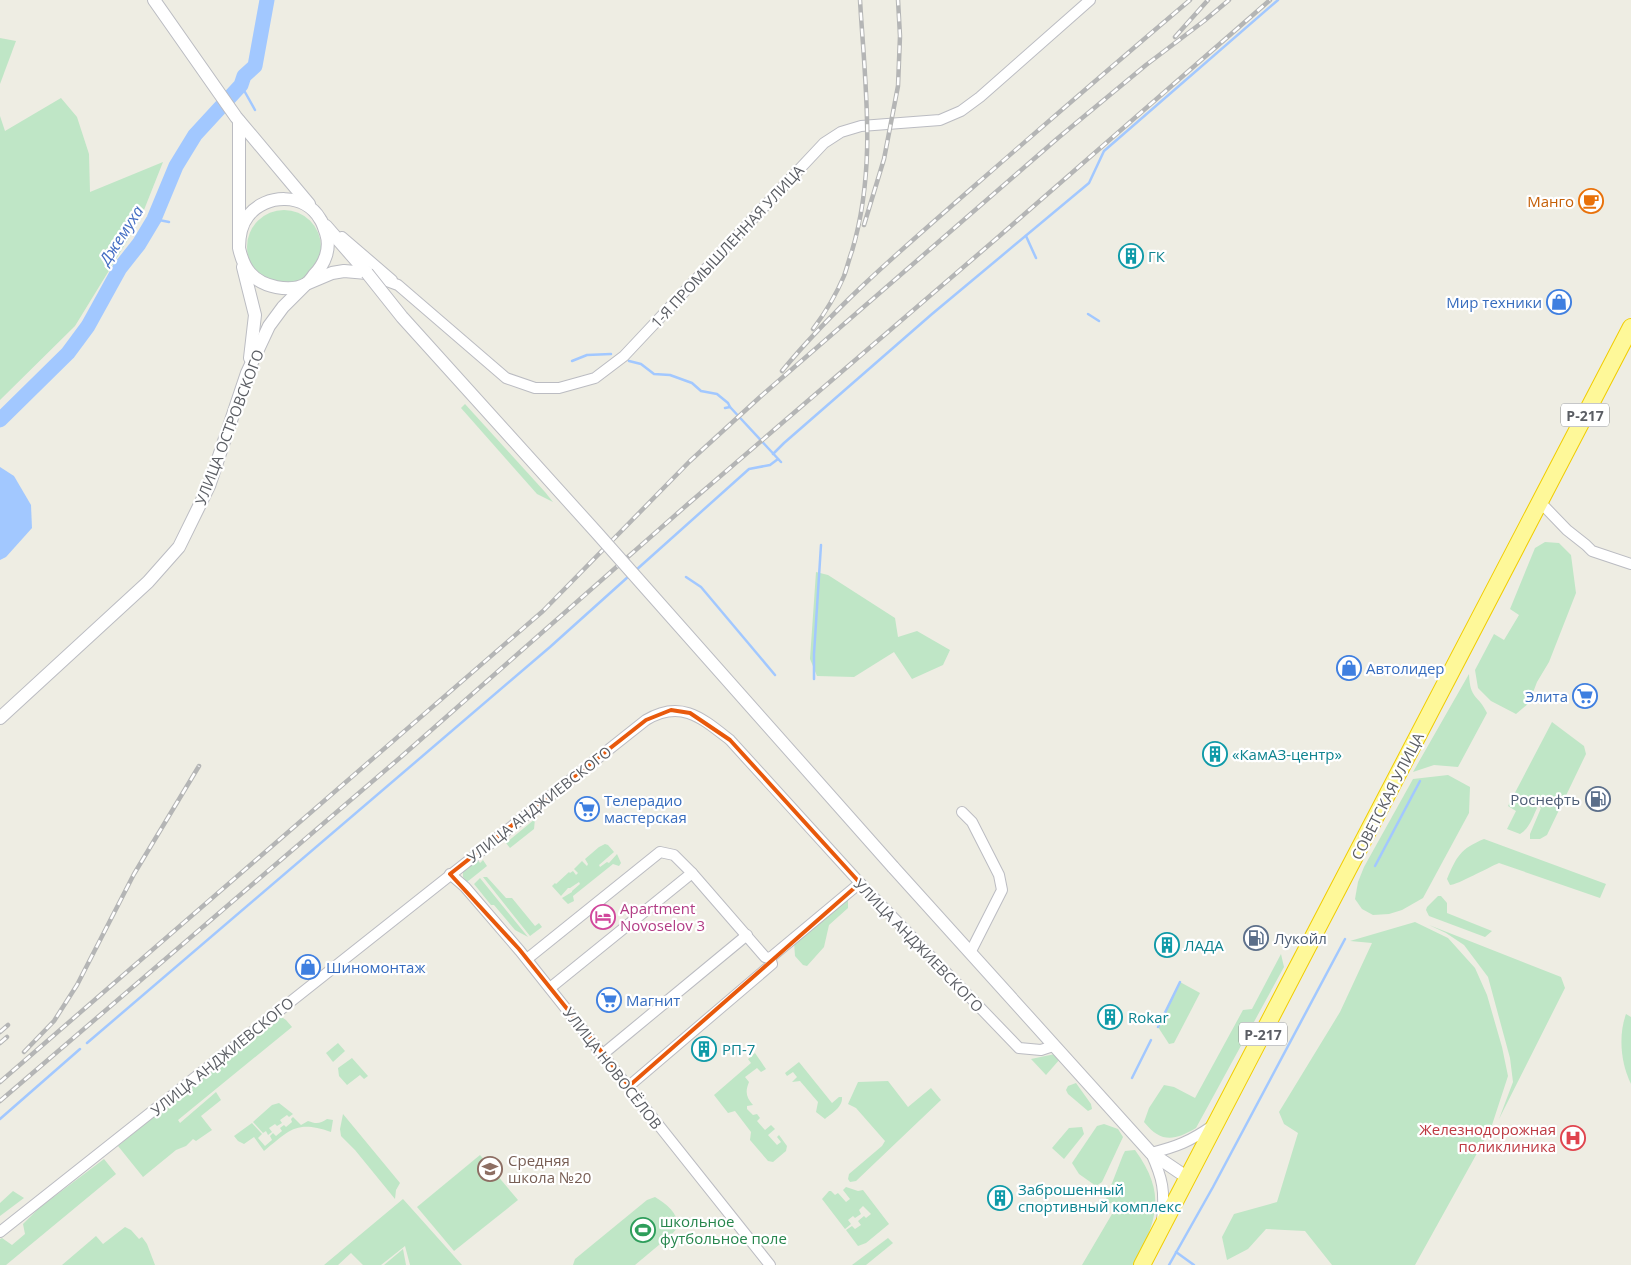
<svg xmlns="http://www.w3.org/2000/svg" width="1631" height="1265" viewBox="0 0 1631 1265" font-family="'Open Sans',sans-serif">
<style>
.green{fill:#bfe6c6}
.water{fill:#a2c8ff}
.lines{fill:none;stroke-linecap:round;stroke-linejoin:round}
.stream{stroke:#a2c8ff;stroke-width:2.5}
.river{stroke:#a2c8ff;stroke-width:15}
.minor-casing{stroke:#bbbcc2;stroke-width:12}
.tertiary-casing{stroke:#bbbcc2;stroke-width:14}
.trunk-casing{stroke:#f1cd00;stroke-width:18}
.minor{stroke:#fff;stroke-width:10}
.tertiary{stroke:#fff;stroke-width:12}
.trunk{stroke:#fef899;stroke-width:16}
.rail-casing{stroke:#b4b5b5;stroke-width:4.5}
.rail{stroke:#fff;stroke-width:2.5;stroke-dasharray:8;stroke-linecap:butt}
.tertiary-bridge-casing{stroke:#bbbcc2;stroke-width:14;stroke-linecap:butt}
.tertiary-bridge{stroke:#fff;stroke-width:12}
.marked{fill:none;stroke:#e8590c;stroke-width:4;stroke-linejoin:round}
.labels{text-anchor:middle;dominant-baseline:central;stroke-width:4.5;stroke-linejoin:round;paint-order:stroke}
.shield{fill:#fff;stroke:#8c8e92;stroke-width:1}
.shield-label{font-size:14px;font-weight:bold;fill:#5b5e64}
.food-label{font-size:15px;fill:#c56008;stroke:#fff;text-anchor:end}
.street-label{font-size:15px;fill:#5b5e64;stroke:#fff}
.culture-label{font-size:15px;fill:#0d838f;stroke:#fff;text-anchor:start}
.shop-label{font-size:15px;fill:#366cbe;stroke:#fff;text-anchor:start}
.service-label{font-size:15px;fill:#4e5e75;stroke:#fff;text-anchor:end}
.hotel-label{font-size:15px;fill:#b23c85;stroke:#fff;text-anchor:start}
.health-label{font-size:15px;fill:#be3a42;stroke:#fff;text-anchor:end}
.education-label{font-size:15px;fill:#785e54;stroke:#fff;text-anchor:start}
.leisure-label{font-size:15px;fill:#27864d;stroke:#fff;text-anchor:start}
.water-label{font-size:16px;font-style:italic;fill:#446ec3;stroke:#fff}
</style>
<rect width="100%" height="100%" fill="#eeede3"/>
<!-- green -->
<g class="green">
<path d="M0,38L16,41L0,84Z"/>
<path d="M61,98L77,117L89,154L90,192L163,162L140,220L75,326L0,400V116L5,131Z"/>
<circle cx="284" cy="247" r="37"/>
<path d="M465,404L545,492L553,502L537,494L461,408Z"/>
<path d="M1545,542L1559,543L1571,555L1576,593L1549,662L1537,682L1529,703L1516,714L1491,701L1478,688L1475,670L1494,634L1504,640L1519,615L1510,609L1535,548Z"/>
<path d="M816,572L828,575L895,618L898,637L917,631L950,650L943,665L912,679L894,652L854,677L817,676L810,659Z"/>
<path d="M1469,674C1470,700 1478,694 1487,713L1458,767L1434,765L1413,772Z"/>
<path d="M1552,722L1584,746L1586,754L1547,835L1540,839H1530V834L1541,808L1538,806C1533,816 1530,828 1520,834L1507,829L1516,811L1508,806Z"/>
<path d="M1448,775L1470,787L1469,813L1423,898L1402,910L1389,914L1373,915L1362,909L1355,899L1358,882L1364,867L1413,779Z"/>
<path d="M535,819L534,829L510,848L506,843Z"/>
<path d="M1484,839L1606,884L1600,898L1499,863C1489,867 1457,885 1450,885L1447,879C1457,856 1460,849 1484,839Z"/>
<path d="M605,844L608,845L614,852L599,865L600,867L607,862L609,863L617,854L621,863L619,866L613,864L573,896L574,901L568,904L562,898L572,892V891L580,884L579,882L570,888H568L561,896L552,886L555,883L556,884L569,872L570,873L573,871L576,875L578,873L574,869L582,861L587,866L588,864L585,859L599,847Z"/>
<path d="M477,859L480,863L483,860L487,866L467,882L463,877V872Z"/>
<path d="M483,877H487L506,898H512L535,926L539,923L542,927L530,936Z"/>
<path d="M480,878L528,937L515,930L494,905H491L474,884Z"/>
<path d="M1438,896H1441L1447,903V913L1492,931L1485,937L1429,916L1426,910L1427,907Z"/>
<path d="M848,898V908L829,925L824,947L807,966L803,965L795,956L794,942Z"/>
<path d="M1415,922L1448,938L1475,968L1487,995L1502,1047L1508,1076L1491,1128L1415,1265H1332L1305,1231L1266,1229L1248,1249L1227,1260L1222,1237L1234,1214L1277,1202L1298,1133L1284,1124L1279,1112L1340,1012L1372,943L1350,941Z"/>
<path d="M1429,925L1561,977L1565,988L1499,1119L1513,1082L1510,1058L1488,977L1464,945L1446,933Z"/>
<path d="M1281,954L1284,967L1196,1128C1174,1141 1161,1143 1144,1122L1149,1108L1164,1085L1174,1087L1195,1098L1243,1010L1252,1009Z"/>
<path d="M1180,982L1200,993L1174,1043L1169,1044L1158,1027Z"/>
<path d="M1626,1014L1631,1017V1084C1621,1064 1618,1036 1626,1014Z"/>
<path d="M280,1016L286,1020L292,1027L178,1120L180,1123L216,1092L221,1100L201,1116L212,1130L196,1141L193,1139L186,1146L176,1150L143,1177L118,1146L273,1020Z"/>
<path d="M338,1043L345,1051L333,1062L326,1053Z"/>
<path d="M755,1053L766,1069L761,1072L757,1068L745,1077L749,1082C745,1092 746,1097 753,1105L747,1106V1109L753,1115L757,1114L760,1118L757,1121L765,1130L771,1125L775,1129L768,1135L777,1145L781,1142L777,1137L779,1135L787,1146L786,1151L773,1162L768,1161L750,1140L751,1132L735,1111L728,1113L714,1095L751,1063L748,1059Z"/>
<path d="M1055,1054L1060,1059L1046,1075L1031,1059Z"/>
<path d="M352,1058L368,1076L364,1079L360,1075L347,1085L339,1076L338,1068Z"/>
<path d="M799,1062L832,1103L839,1097H842C843,1107 832,1113 825,1119L816,1112L818,1102L800,1081L792,1082L797,1077L793,1072L787,1076L785,1073Z"/>
<path d="M888,1081L908,1107L931,1088L941,1100L856,1181L850,1182L848,1179L849,1174L882,1146L885,1141L856,1108L848,1104L858,1082Z"/>
<path d="M1076,1083L1091,1104L1092,1109L1088,1111L1068,1094L1066,1090L1068,1086Z"/>
<path d="M279,1103L293,1114L289,1117L287,1115L280,1120L282,1123L277,1126L275,1124L269,1128L272,1132L268,1135L266,1131L263,1133L253,1122L272,1105Z"/>
<path d="M343,1114L400,1183L396,1190L395,1199L355,1150L341,1136L340,1129Z"/>
<path d="M293,1117L301,1125L308,1121C316,1124 320,1124 327,1119L333,1120L331,1132C296,1120 290,1130 264,1151L254,1137L244,1144L238,1141L234,1136L252,1123L262,1134L258,1138L265,1146L272,1140L270,1136L273,1133L276,1136L282,1131L280,1128L284,1125L286,1127L292,1122L291,1119Z"/>
<path d="M1104,1124L1118,1129L1123,1137L1102,1182L1096,1186L1079,1174L1072,1163L1097,1126Z"/>
<path d="M1082,1127L1084,1134L1064,1159L1052,1148L1069,1128Z"/>
<path d="M1135,1150C1167,1194 1157,1220 1134,1265H1082L1112,1214L1115,1205L1105,1201L1123,1155L1125,1151Z"/>
<path d="M480,1155L518,1200L454,1251L417,1207Z"/>
<path d="M104,1159L116,1174L6,1265H0V1239L2,1238L12,1245L25,1234L23,1224L39,1208Z"/>
<path d="M846,1187L858,1191L863,1190L889,1224L866,1243L858,1246L846,1230L852,1226L855,1229L861,1225L858,1221L864,1216L866,1218L871,1214L863,1206L859,1210L861,1214L855,1218L853,1216L848,1220L851,1224L845,1229L822,1199L829,1191H831L835,1195L838,1193L846,1202L850,1199L843,1190Z"/>
<path d="M13,1191L24,1198L0,1216V1203Z"/>
<path d="M655,1197C668,1205 676,1212 679,1226L672,1234L635,1265H573L575,1259L647,1200Z"/>
<path d="M403,1199L462,1265H410L405,1246L381,1265H363L351,1253L338,1265H324Z"/>
<path d="M125,1227L131,1230L139,1239L142,1237L147,1244L155,1265H62L96,1236L103,1244Z"/>
<path d="M888,1238L893,1243L866,1265H852Z"/>
<path d="M403,1249L406,1265H384Z"/>
</g>
<!-- water -->
<path class="water" d="M0,467L14,476L31,505L32,528L6,557L0,560Z"/>
<g class="lines">
<!-- stream -->
<g class="stream">
<path d="M241,85L255,110"/>
<path d="M154,219L169,222"/>
<path d="M1026,236L1036,258"/>
<path d="M1088,314L1099,321"/>
<path d="M572,361L587,355L611,354"/>
<path d="M629,361L641,364L654,374L670,375L692,383L701,391L717,394L728,403L730,407"/>
<path d="M725,408L730,407L781,462"/>
<path d="M773,454L784,443L932,314L1089,183L1104,151L1278,0"/>
<path d="M635,571L749,469L770,465L778,459"/>
<path d="M686,577L701,587L775,675"/>
<path d="M814,679V654L821,545"/>
<path d="M1375,866L1420,781"/>
<path d="M1158,1027L1180,982"/>
<path d="M87,1043L550,647L629,576"/>
<path d="M1132,1078L1151,1040"/>
<path d="M0,1119L80,1049"/>
<path d="M1176,1252L1194,1265"/>
<path d="M1169,1265L1213,1187L1345,939"/>
</g>
<!-- river -->
<path class="river" d="M0,420L68,353L88,326L120,268L139,244L154,219L176,166L195,135L241,85L244,76L255,66L267,0"/>
<defs>
<g id="minor">
<path d="M342,237L392,280"/>
<path d="M368,274L398,285L506,378L535,388H559L595,378L624,356L824,143L841,132L861,126L940,120L961,111L980,97L1090,0"/>
<path d="M1540,502L1567,530L1586,545L1592,551L1631,564"/>
<path d="M962,812L972,822L999,875L1002,890L970,953"/>
<path d="M692,873L765,957L770,958L860,883"/>
<path d="M450,874L465,887L520,951L770,1265"/>
<path d="M527,959L660,852L674,855L692,873L550,988"/>
<path d="M603,1054L747,935"/>
<path d="M629,1086L772,964L770,958"/>
<path d="M1162,1220C1165,1191 1163,1179 1151,1153C1176,1147 1191,1141 1212,1126"/>
<path d="M0,1232L646,720C681,699 702,718 730,740L860,883L1019,1048L1041,1050L1053,1046"/>
</g>
<g id="tertiary">
<path d="M154,0L236,117L309,204"/>
<path d="M239,121V248C241,257 244,266 250,273C262,287 290,293 306,284C309,282 312,278 314,275C325,264 331,248 326,233C324,228 323,223 320,219C305,193 266,193 248,216C240,226 239,237 239,248"/>
<path d="M326,226L367,273"/>
<path d="M243,267L255,315L250,358"/>
<path d="M0,718L148,582L179,547L209,486L247,373L269,326L283,307L306,284L332,273L344,271L367,273"/>
<path d="M893,867L1151,1153L1188,1178"/>
</g>
<path id="trunk" d="M1142,1265L1631,327"/>
</defs>
<!-- minor casing -->
<use href="#minor" class="minor-casing"/>
<!-- tertiary casing -->
<use href="#tertiary" class="tertiary-casing"/>
<!-- trunk casing -->
<use href="#trunk" class="trunk-casing"/>
<!-- minor -->
<use href="#minor" class="minor"/>
<!-- tertiary -->
<use href="#tertiary" class="tertiary"/>
<!-- trunk -->
<use href="#trunk" class="trunk"/>
<defs>
<g id="rail">
<path d="M1175,37L1208,0"/>
<path d="M864,225L884,159L898,86L900,36L898,0"/>
<path d="M813,329C825,313 836,295 844,276C847,268 849,259 852,251C877,167 865,86 860,0"/>
<path d="M782,371C838,303 906,246 972,188C1044,125 1117,62 1190,0"/>
<path d="M0,1032L8,1025"/>
<path d="M0,1043L7,1037"/>
<path d="M24,1052L54,1021L77,985L134,874L199,766"/>
<path d="M0,1082L543,611L690,461L760,397L1058,138L1146,65L1204,21L1229,0"/>
<path d="M0,1101L402,756L688,504L996,239L1270,0"/>
</g>
</defs>
<!-- rail casing -->
<use href="#rail" class="rail-casing"/>
<!-- rail -->
<use href="#rail" class="rail"/>
<defs>
<path id="tertiary-bridge" d="M367,273L402,317L597,533L893,867"/>
</defs>
<!-- tertiary-bridge casing -->
<use href="#tertiary-bridge" class="tertiary-bridge-casing"/>
<!-- tertiary-bridge -->
<use href="#tertiary-bridge" class="tertiary-bridge"/>
</g>
<!-- marked area -->
<path class="marked" d="M671,710L690,713L730,740L860,883L629,1086L519,949L450,874L646,720Z"/>
<!-- icons -->
<defs>
<symbol id="cafe-ring" viewBox="-11 -11 22 22"><circle r="9.5" fill="#fff" stroke="#e8710a" stroke-width="1.5"/><path d="M-5.5-4.5H6V0H3Q3 3.5 0 3.5H-2.5Q-5.5 3.5-5.5 0ZM3-3.2v2h1.7v-2ZM-6 4.5H4V6H-6Z" fill="#e8710a"/></symbol>
<symbol id="building-ring" viewBox="-11 -11 22 22"><circle r="9.5" fill="#fff" stroke="#0f9aa8" stroke-width="1.5"/><path d="M-4-6H4V6H1V3H-1V6H-4ZM-2.5-4.3h1.7v1.8h-1.7ZM.8-4.3h1.7v1.8H.8ZM-2.5-1h1.7V.8h-1.7ZM.8-1h1.7V.8H.8Z" fill="#0f9aa8"/></symbol>
<symbol id="shop-ring" viewBox="-11 -11 22 22"><circle r="9.5" fill="#fff" stroke="#3f7fe0" stroke-width="1.5"/><path d="M-5-2.5h2.3a2.7 3.5 0 0 1 5.4 0H5L5.5 6h-11ZM-1.5-2.5h3a1.5 2.3 0 0 0-3 0Z" fill="#3f7fe0"/></symbol>
<symbol id="supermarket-ring" viewBox="-11 -11 22 22"><circle r="9.5" fill="#fff" stroke="#3f7fe0" stroke-width="1.5"/><path d="M-6-5.5h2.5l.6 2H6L4.5 2H-2.5L-4.4-4H-6ZM-1.5 3.2a1.3 1.3 0 1 0 .1 0ZM3 3.2a1.3 1.3 0 1 0 .1 0Z" fill="#3f7fe0"/></symbol>
<symbol id="fuel-ring" viewBox="-11 -11 22 22"><circle r="9.5" fill="#fff" stroke="#5c6f8a" stroke-width="1.5"/><path d="M-5.5-6h7V0h2V4h1.3V-2.5L3-4.5l.8-.8L6-3V5H2.5V1h-1V6h-7ZM-4.2-4.7v3.2H.2V-4.7Z" fill="#5c6f8a"/></symbol>
<symbol id="hotel-ring" viewBox="-11 -11 22 22"><circle r="9.5" fill="#fff" stroke="#d1479c" stroke-width="1.5"/><path d="M-6-4.5h1.5V1H6V5H4.5V3h-9V5H-6ZM-4 0a1.8 1.8 0 1 1 3.6 0ZM.5 0V-2.5h3Q6-2.5 6 0Z" fill="#d1479c"/></symbol>
<symbol id="hospital-ring" viewBox="-11 -11 22 22"><circle r="9.5" fill="#fff" stroke="#e0444e" stroke-width="1.5"/><path d="M-5-5h3v3.5h4V-5h3V5h-3V1.5h-4V5h-3Z" fill="#e0444e"/></symbol>
<symbol id="school-ring" viewBox="-11 -11 22 22"><circle r="9.5" fill="#fff" stroke="#8d6e63" stroke-width="1.5"/><path d="M0-5L7-2L0 1L-7-2ZM-4 1L0 2.5L4 1V4Q0 6-4 4Z" fill="#8d6e63"/></symbol>
<symbol id="stadium-ring" viewBox="-11 -11 22 22"><circle r="9.5" fill="#fff" stroke="#2e9e5b" stroke-width="1.5"/><path d="M0-5a6.5 5 0 1 0 0 10a6.5 5 0 1 0 0-10ZM-3.5-1.8h7v3.6h-7Z" fill="#2e9e5b"/></symbol>
</defs>
<g fill-rule="evenodd">
<use href="#cafe-ring" x="1577" y="187" width="28" height="28"/>
<use href="#building-ring" x="1117" y="242" width="28" height="28"/>
<use href="#shop-ring" x="1545" y="288" width="28" height="28"/>
<use href="#shop-ring" x="1335" y="654" width="28" height="28"/>
<use href="#supermarket-ring" x="1571" y="682" width="28" height="28"/>
<use href="#building-ring" x="1201" y="740" width="28" height="28"/>
<use href="#fuel-ring" x="1584" y="785" width="28" height="28"/>
<use href="#supermarket-ring" x="573" y="795" width="28" height="28"/>
<use href="#hotel-ring" x="589" y="903" width="28" height="28"/>
<use href="#fuel-ring" x="1242" y="924" width="28" height="28"/>
<use href="#building-ring" x="1153" y="931" width="28" height="28"/>
<use href="#shop-ring" x="294" y="953" width="28" height="28"/>
<use href="#supermarket-ring" x="595" y="986" width="28" height="28"/>
<use href="#building-ring" x="1096" y="1003" width="28" height="28"/>
<use href="#building-ring" x="690" y="1035" width="28" height="28"/>
<use href="#hospital-ring" x="1559" y="1124" width="28" height="28"/>
<use href="#school-ring" x="476" y="1155" width="28" height="28"/>
<use href="#building-ring" x="986" y="1184" width="28" height="28"/>
<use href="#stadium-ring" x="629" y="1216" width="28" height="28"/>
</g>
<g class="labels">
<!-- shield labels -->
<g class="shield">
<rect x="1561" y="403.5" width="48" height="23" rx="4"/>
<rect x="1239" y="1022.5" width="48" height="23" rx="4"/>
</g>
<g class="shield-label">
<text x="1585" y="415">Р-217</text>
<text x="1263" y="1034">Р-217</text>
</g>
<!-- food labels -->
<g class="food-label">
<text x="1574" y="201">Манго</text>
</g>
<!-- street labels -->
<g class="street-label">
<text transform="translate(727 246) rotate(-47)">1-Я ПРОМЫШЛЕННАЯ УЛИЦА</text>
<text transform="translate(229 427) rotate(-69)">УЛИЦА ОСТРОВСКОГО</text>
<text transform="translate(1387 796) rotate(-63)">СОВЕТСКАЯ УЛИЦА</text>
<text transform="translate(539 804) rotate(-38)">УЛИЦА АНДЖИЕВСКОГО</text>
<text transform="translate(919 945) rotate(46)">УЛИЦА АНДЖИЕВСКОГО</text>
<text transform="translate(222 1056) rotate(-39)">УЛИЦА АНДЖИЕВСКОГО</text>
<text transform="translate(613 1068) rotate(52)">УЛИЦА НОВОСЁЛОВ</text>
</g>
<!-- culture labels -->
<g class="culture-label">
<text x="1148" y="256">ГК</text>
<text x="1232" y="754">«КамАЗ-центр»</text>
<text x="1184" y="945">ЛАДА</text>
<text x="1128" y="1017">Rokar</text>
<text x="722" y="1049">РП-7</text>
<text x="1018" y="1189">Заброшенный<tspan x="1018" dy="17">спортивный комплекс</tspan></text>
</g>
<!-- shop labels -->
<g class="shop-label">
<text x="1542" y="302" text-anchor="end">Мир техники</text>
<text x="1366" y="668">Автолидер</text>
<text x="1568" y="696" text-anchor="end">Элита</text>
<text x="604" y="800">Телерадио<tspan x="604" dy="17">мастерская</tspan></text>
<text x="326" y="967">Шиномонтаж</text>
<text x="626" y="1000">Магнит</text>
</g>
<!-- service labels -->
<g class="service-label">
<text x="1580" y="799">Роснефть</text>
<text x="1274" y="938" text-anchor="start">Лукойл</text>
</g>
<!-- hotel labels -->
<g class="hotel-label">
<text x="620" y="908">Apartment<tspan x="620" dy="17">Novoselov 3</tspan></text>
</g>
<!-- health labels -->
<g class="health-label">
<text x="1556" y="1129">Железнодорожная<tspan x="1556" dy="17">поликлиника</tspan></text>
</g>
<!-- education labels -->
<g class="education-label">
<text x="508" y="1160">Средняя<tspan x="508" dy="17">школа №20</tspan></text>
</g>
<!-- leisure labels -->
<g class="leisure-label">
<text x="660" y="1221">школьное<tspan x="660" dy="17">футбольное поле</tspan></text>
</g>
<!-- water labels -->
<g class="water-label">
<text transform="translate(121 235) rotate(-57)">Джемуха</text>
</g>
</g>
</svg>
